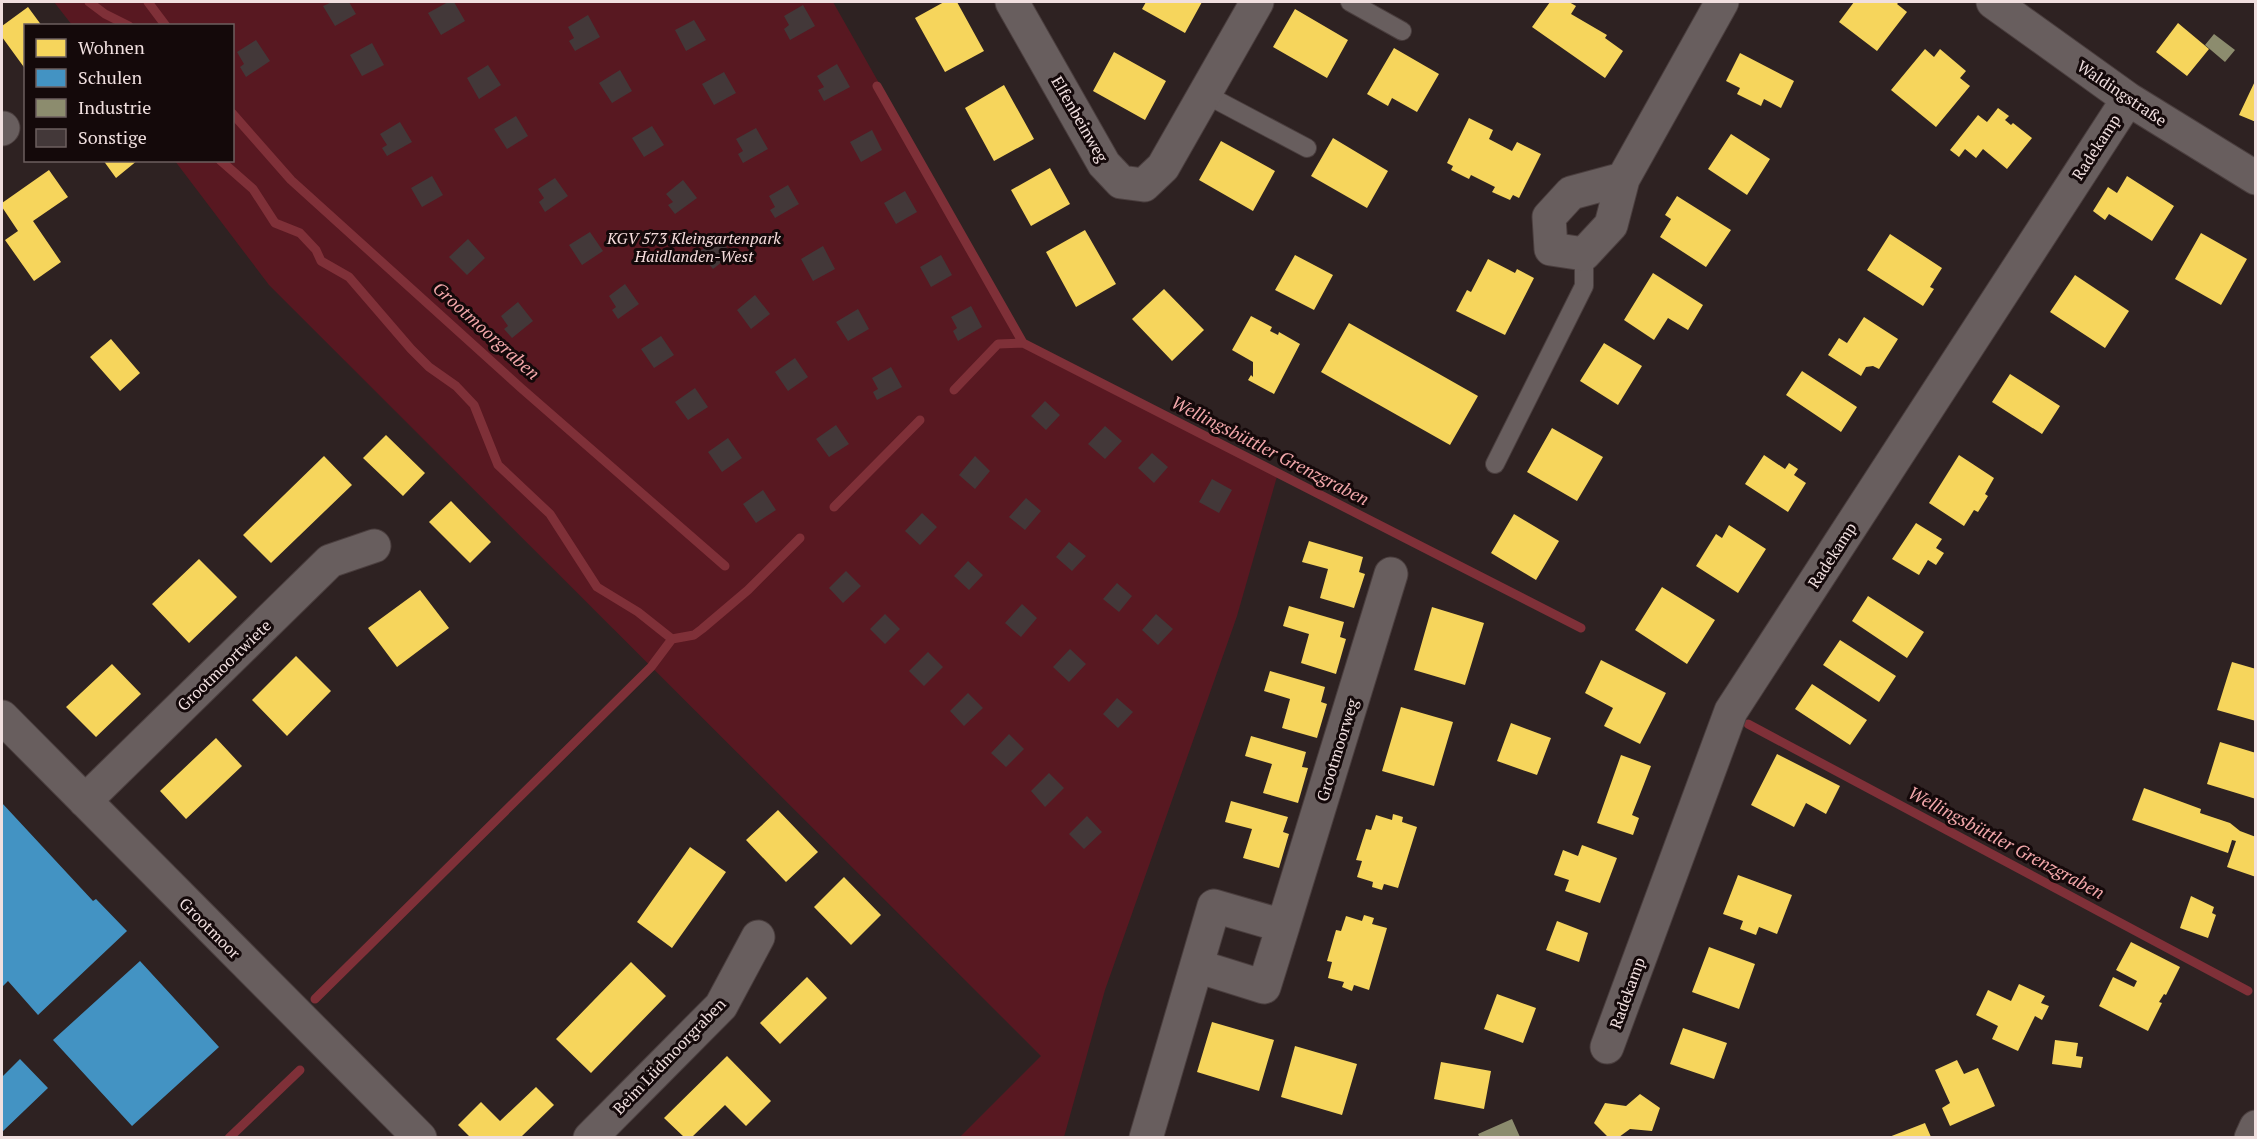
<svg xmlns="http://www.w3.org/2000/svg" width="2257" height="1139" font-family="'PT Serif',serif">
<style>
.green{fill:#581821}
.homes{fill:#f6d55c}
.schools{fill:#4393c3}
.industry{fill:#8c8c6e}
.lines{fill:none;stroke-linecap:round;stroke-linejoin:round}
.stream{stroke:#7f3038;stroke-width:9}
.building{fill:#433839}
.lane-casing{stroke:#4a3e3e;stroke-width:20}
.street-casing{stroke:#4a3e3e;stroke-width:35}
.secondary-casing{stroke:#4a3e3e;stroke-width:35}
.lane{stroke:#685e5e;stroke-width:18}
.street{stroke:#685e5e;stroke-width:33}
.secondary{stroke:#685e5e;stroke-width:33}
.labels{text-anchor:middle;stroke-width:6;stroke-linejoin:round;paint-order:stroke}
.street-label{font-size:16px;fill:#f0dfdf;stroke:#14090a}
.park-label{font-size:16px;font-style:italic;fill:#f5dbdb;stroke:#14090a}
.water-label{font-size:18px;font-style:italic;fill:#f2a7aa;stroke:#14090a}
</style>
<rect width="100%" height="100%" fill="#2e2222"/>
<path class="green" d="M54 2H833L1026 342 1278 473 1237 616 1105 990 1064 1137H960L1041 1056 269 285 175 161 232 160V26L72 25Z"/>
<path class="homes" d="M944 2H957L984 51 945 72 915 18Z
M1146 2H1202L1185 33 1142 9Z
M1550 2H1569L1576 6 1571 14 1607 35 1605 38 1623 51 1605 78 1532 27Z
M1854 2H1899L1897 4 1907 12 1877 51 1839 22Z
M28 7 42 26H26V70L2 37V26Z
M1295 9 1348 40 1327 78 1273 47Z
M2178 23 2209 49 2187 76 2156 52Z
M1394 48 1439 74 1417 112 1392 98 1388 106 1367 94Z
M1925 49 1934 57 1940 49 1966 71 1960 78 1970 86 1936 127 1891 90Z
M1114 52 1166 81 1145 120 1093 91Z
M1740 53 1794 81 1781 108 1764 99 1761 106 1737 94 1740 88 1726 81Z
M2256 79V122L2239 115Z
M1004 85 1034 139 994 161 965 108Z
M1998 108 2009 116 2005 120 2011 125 2013 123 2032 138 2007 169 1983 149 1976 158 1965 149 1959 157 1950 150 1978 115 1987 122Z
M1469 118 1493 130 1489 139 1512 151 1517 142 1541 154 1519 198 1513 195 1510 200 1492 192 1495 187 1471 175 1469 179 1451 170 1453 166 1447 163Z
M1731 134 1770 159 1747 195 1708 169Z
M1333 138 1388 171 1367 208 1311 176Z
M1221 141 1275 171 1253 211 1199 180Z
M103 160H138L116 178Z
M1050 168 1070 204 1031 226 1011 190Z
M49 170 68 197 33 221 61 262 34 281 5 240 18 231 2 207V203Z
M2127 176 2174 206 2152 241 2109 214 2105 220 2093 211 2108 187 2117 193Z
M1677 196 1731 230 1706 267 1660 237 1671 219 1665 215Z
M1085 230 1116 284 1076 307 1046 252Z
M2201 233 2247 259 2221 305 2175 279Z
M1890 234 1942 268 1930 287 1934 289 1923 306 1867 270Z
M1295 255 1333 275 1314 310 1275 290Z
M1488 259 1515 273 1517 269 1534 278 1505 335 1456 311 1467 290 1471 292Z
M1653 273 1703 305 1688 330 1668 318 1654 340 1624 320Z
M2075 275 2129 311 2105 348 2050 312Z
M1164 289 1204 330 1172 361 1132 319Z
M1251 316 1272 327 1270 331 1278 335 1279 332 1300 344 1274 394 1248 380 1251 375 1253 377V362L1232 350Z
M1864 317 1898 339 1879 369 1873 366 1866 367 1861 376 1828 355 1839 338 1847 343Z
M1349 323 1478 396 1450 445 1321 372Z
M111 339 140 373 120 391 90 357Z
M1604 343 1642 366 1618 405 1580 381Z
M1802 371 1857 407 1841 432 1786 395Z
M2010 374 2060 406 2042 434 1992 402Z
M1552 428 1603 457 1577 501 1527 472Z
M386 435 425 473 403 496 363 458Z
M1764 455 1785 469 1789 463 1798 469 1794 475 1806 483 1788 512 1745 484Z
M1959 455 1994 478 1985 494 1988 496 1978 512 1974 510 1964 526 1929 503Z
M324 456 352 485 271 563 243 535Z
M451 501 491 542 470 563 429 522Z
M1514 514 1559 541 1536 580 1491 553Z
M1916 523 1942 539 1936 548 1944 553 1936 565 1928 560 1919 575 1892 559Z
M1729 525 1766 549 1738 593 1696 566 1716 534 1722 538Z
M1309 541 1363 557 1359 572 1365 574 1354 608 1320 598 1328 569 1302 562Z
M199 559 237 597 189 643 152 604Z
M1662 587 1715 620 1687 664 1635 630Z
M420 590 449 628 397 667 368 628Z
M1868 596 1924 632 1907 658 1852 621Z
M1289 606 1344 622 1340 637 1346 639 1336 674 1301 663 1309 634 1283 626Z
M1432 607 1484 623 1465 685 1414 670Z
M1840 640 1896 676 1879 702 1823 665Z
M296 656 331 691 287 736 252 700Z
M1601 660 1666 693 1640 744 1604 726 1613 708 1585 693Z
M2232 662 2256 669V721L2217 710Z
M112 664 141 694 96 737 66 707Z
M1270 671 1325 687 1321 702 1327 704 1317 738 1282 728 1290 699 1264 691Z
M1812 684 1867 720 1850 745 1795 709Z
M1401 707 1453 722 1434 786 1382 771Z
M1511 723 1551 738 1537 775 1497 761Z
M1251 736 1306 752 1302 767 1308 768 1298 803 1263 793 1272 764 1245 756Z
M216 738 242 766 186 819 160 791Z
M2220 742 2256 753V799L2207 784Z
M1777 754 1840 786 1826 814 1806 803 1794 827 1751 805Z
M1621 755 1651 766 1632 815 1639 818 1633 835 1597 823Z
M2144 788 2201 809 2200 813 2230 823 2240 831 2256 837V877L2227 867 2236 841 2232 840 2228 853 2132 820Z
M1231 801 1288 817 1283 832 1289 834 1279 868 1243 858 1252 829 1225 822Z
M778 810 818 852 786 882 746 840Z
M1393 814 1403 817 1402 822 1417 827 1398 888 1384 884 1382 890 1372 887 1373 882 1357 877 1362 861 1356 860 1366 829 1371 830 1376 815 1392 820Z
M1582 845 1617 858 1600 903 1565 891 1569 880 1554 875 1563 850 1578 856Z
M690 847 726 872 672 948 637 922Z
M1738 875 1792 895 1777 934 1759 927 1756 935 1740 929 1743 921 1723 914Z
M844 877 881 915 851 945 814 907Z
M2191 896 2214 907 2212 913 2216 915 2208 938 2180 928Z
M1364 915 1374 918 1372 924 1387 928 1369 990 1354 985 1352 991 1342 987 1344 982 1328 978 1332 962 1327 961 1336 930 1341 931 1346 916 1362 921Z
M1557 921 1588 933 1579 962 1546 950Z
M2131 942 2180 967 2166 995 2164 994 2159 1002 2162 1003 2148 1031 2099 1006 2113 977 2134 987 2137 981 2116 970Z
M1709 947 1755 964 1739 1009 1692 992Z
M631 962 666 996 591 1073 556 1039Z
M807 977 827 998 780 1044 760 1023Z
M2019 984 2045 996 2041 1003 2049 1006 2042 1020 2035 1016 2018 1051 1992 1039 1998 1026 1976 1015 1988 990 2011 1001Z
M1497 994 1536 1008 1523 1043 1484 1029Z
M1212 1022 1274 1040 1259 1091 1197 1072Z
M1683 1028 1727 1043 1714 1079 1670 1064Z
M2055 1040 2078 1043 2076 1056 2083 1057 2081 1068 2052 1064Z
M1295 1046 1357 1064 1342 1115 1281 1097Z
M727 1056 771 1101 746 1126 725 1105 692 1137H684L664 1118Z
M1957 1060 1964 1074 1978 1068 1995 1106 1950 1126 1942 1108 1950 1103 1935 1070Z
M1441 1062 1491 1071 1484 1109 1434 1099Z
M536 1087 554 1105 521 1137H470L458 1125 481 1102 500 1121Z
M1640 1094 1660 1108 1652 1131 1630 1129 1619 1137H1608L1594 1123 1605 1103 1626 1106Z
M1925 1123 1931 1137H1889Z"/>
<path class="schools" d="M2 803 93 901 96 899 127 931 38 1015 8 981 2 987Z
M140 961 219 1047 132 1126 53 1040Z
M20 1059 48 1088 2 1132V1077Z"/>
<path class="industry" d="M2214 34 2235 50 2225 62 2205 45Z
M1512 1119 1520 1137 1480 1138 1478 1134Z"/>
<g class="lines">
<path class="stream" d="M89 2 105 14 129 26
M148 2 166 26
M877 86 1023 343
M232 113 291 180 521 388 725 566
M220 160 253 189 275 223 300 233 316 250 321 261 349 277 411 349 429 367 456 386 474 405 498 465 550 514 597 587 638 612 672 639
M954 390 998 344 1023 343 1581 628
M834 507 920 420
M1748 724 2248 991
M315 999 651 667 672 639 694 635 702 629 748 590 800 538
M229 1138 300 1070"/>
</g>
<path class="building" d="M332 2H349L356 14 335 26 323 6Z
M448 2H454L465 21 441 35 428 13Z
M803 5 815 26 790 40 784 29 789 25 784 16Z
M588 15 600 37 575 51 569 41 574 38 568 27Z
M694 20 706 40 686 51 675 30Z
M256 40 270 61 246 77 240 67 244 64 237 52Z
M372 43 384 65 362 76 350 55Z
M837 64 850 87 824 101 818 90 824 87 817 76Z
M488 65 501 85 479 99 467 78Z
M620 70 632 91 612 103 599 83Z
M724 72 736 93 714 105 702 84Z
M516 116 528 136 507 149 494 129Z
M400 122 412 142 387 156 382 148 387 145 380 134Z
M652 126 664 145 644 157 632 138Z
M756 128 768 149 743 163 738 154 743 151 736 139Z
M872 130 882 150 861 162 850 142Z
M432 176 443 195 422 207 411 188Z
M555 178 568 196 545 212 539 202 544 198 538 189Z
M683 180 697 198 675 214 668 205 673 202 666 194Z
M788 185 799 204 775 218 770 210 775 207 769 196Z
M905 191 917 212 896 224 884 203Z
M590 232 603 251 582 265 569 245Z
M719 237 732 254 713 269 699 252Z
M468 239 485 258 467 275 449 257Z
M823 246 835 269 813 281 801 259Z
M941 255 952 275 931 287 920 267Z
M625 284 639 304 618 319 612 310 616 307 609 296Z
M755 295 770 314 751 329 737 310Z
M518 302 533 321 512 338 504 329 508 326 501 316Z
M971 306 982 327 958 341 953 331 957 328 951 317Z
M858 309 869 329 848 341 836 322Z
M661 336 674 355 654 368 641 349Z
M795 358 808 377 788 391 775 372Z
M891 367 902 387 877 400 873 392 878 389 872 378Z
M695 388 708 407 688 420 675 402Z
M1045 401 1060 415 1046 430 1031 416Z
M836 425 849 444 829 457 816 439Z
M1105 426 1122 441 1105 459 1088 444Z
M728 438 742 458 722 472 708 452Z
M1152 453 1168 467 1154 483 1138 468Z
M975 456 990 471 975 489 959 475Z
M1212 479 1232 490 1219 513 1199 502Z
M763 490 776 510 756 523 743 504Z
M1026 498 1041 511 1025 530 1009 517Z
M922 513 937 527 920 545 905 531Z
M1069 542 1086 556 1072 571 1056 557Z
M968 561 983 575 969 590 954 576Z
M846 571 861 586 843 603 829 588Z
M1117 583 1132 596 1119 612 1103 599Z
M1022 604 1037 618 1021 637 1005 623Z
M885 614 900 629 885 644 870 629Z
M1156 614 1173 629 1158 645 1142 630Z
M1070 649 1086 664 1069 682 1053 667Z
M928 652 943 667 924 686 909 671Z
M968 693 983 708 964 726 950 711Z
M1117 698 1133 712 1118 728 1103 714Z
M1009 734 1024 749 1006 767 991 753Z
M1049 773 1064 788 1045 807 1031 791Z
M1087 816 1102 832 1084 849 1069 834Z"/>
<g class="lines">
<defs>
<path id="lane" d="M1350 2 1402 31
M1205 94 1307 148
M1495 464 1584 286V254"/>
<path id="street" d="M1012 2 1104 164 1121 182 1144 185 1163 167 1257 2
M1993 2 2128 99 2256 178
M2 129 3 128
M1623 179 1571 193 1549 217 1551 249 1584 254 1611 225 1623 179 1722 2
M2 717 420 1138
M85 801 330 561 374 546
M1283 926 1391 574
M1607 1047 1731 711 2128 99
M590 1138 721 1006 758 937
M1146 1138 1214 906 1283 926 1264 987 1197 966"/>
<path id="secondary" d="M2251 1138 2256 1127"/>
</defs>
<use href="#lane" class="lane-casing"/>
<use href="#street" class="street-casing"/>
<use href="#secondary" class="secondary-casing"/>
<use href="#lane" class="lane"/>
<use href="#street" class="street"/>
<use href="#secondary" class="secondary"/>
</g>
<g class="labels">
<g class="street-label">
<text transform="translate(2122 93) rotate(34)" y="6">Waldingstraße</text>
<text transform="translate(1080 119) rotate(60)" y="6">Elfenbeinweg</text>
<text transform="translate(2096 147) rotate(-57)" y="6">Radekamp</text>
<text transform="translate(1832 555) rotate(-57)" y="6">Radekamp</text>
<text transform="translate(224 665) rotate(-44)" y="6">Grootmoortwiete</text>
<text transform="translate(1337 750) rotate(-73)" y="6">Grootmoorweg</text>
<text transform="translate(210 928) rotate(45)" y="6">Grootmoor</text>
<text transform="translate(1627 993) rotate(-70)" y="6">Radekamp</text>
<text transform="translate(669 1056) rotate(-46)" y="6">Beim Lüdmoorgraben</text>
</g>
<g class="park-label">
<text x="694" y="244">KGV 573 Kleingartenpark<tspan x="694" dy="18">Haidlanden-West</tspan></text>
</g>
<g class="water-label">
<text transform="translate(486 331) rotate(42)" y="6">Grootmoorgraben</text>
<text transform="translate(1270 451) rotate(27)" y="6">Wellingsbüttler Grenzgraben</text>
<text transform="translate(2006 843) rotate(28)" y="6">Wellingsbüttler Grenzgraben</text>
</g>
</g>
<rect width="2257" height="1139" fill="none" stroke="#f0dfdf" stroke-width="6"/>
<rect x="24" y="24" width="210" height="138" fill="#14090a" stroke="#6c5f5f" stroke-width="1.5"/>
<rect x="36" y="39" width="30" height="18" fill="#f6d55c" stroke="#6c5f5f" stroke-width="1.5"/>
<text x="78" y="54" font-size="18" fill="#f0dfdf">Wohnen</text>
<rect x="36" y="69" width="30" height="18" fill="#4393c3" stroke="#6c5f5f" stroke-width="1.5"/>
<text x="78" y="84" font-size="18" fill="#f0dfdf">Schulen</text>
<rect x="36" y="99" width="30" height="18" fill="#8c8c6e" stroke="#6c5f5f" stroke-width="1.5"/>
<text x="78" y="114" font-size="18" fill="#f0dfdf">Industrie</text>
<rect x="36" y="129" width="30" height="18" fill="#433839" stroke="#6c5f5f" stroke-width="1.5"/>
<text x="78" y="144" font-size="18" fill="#f0dfdf">Sonstige</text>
</svg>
